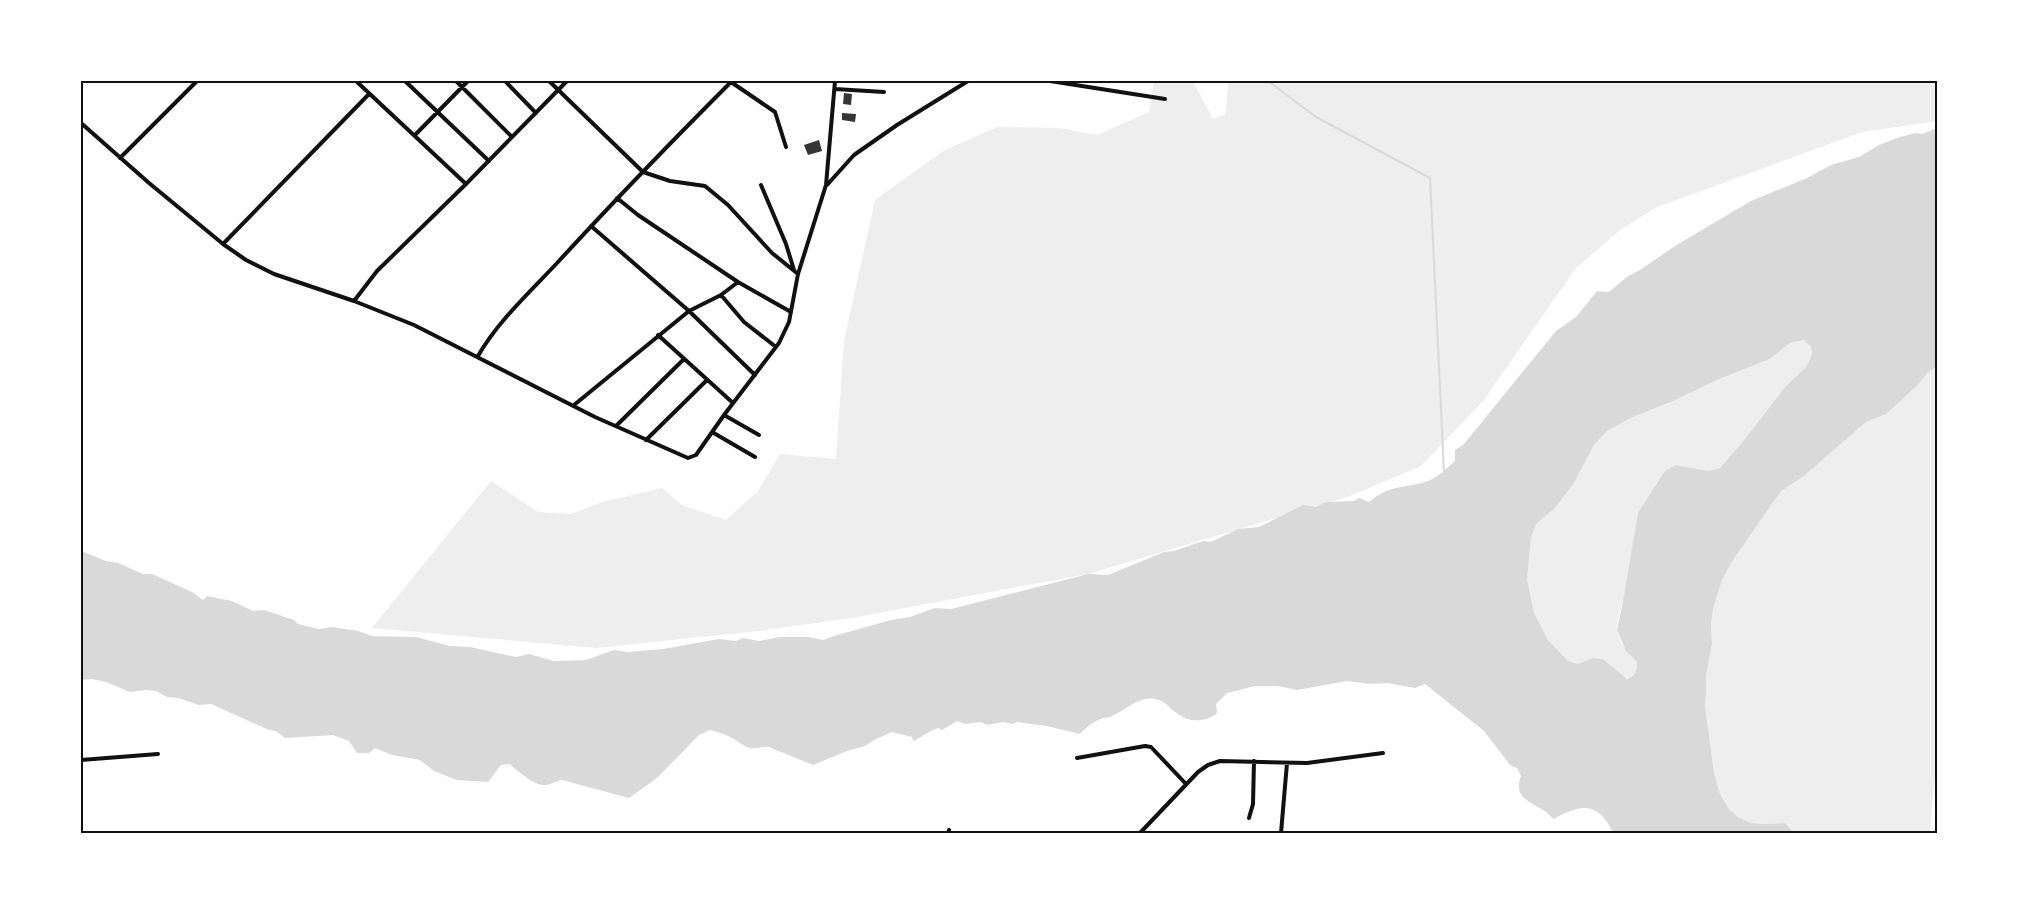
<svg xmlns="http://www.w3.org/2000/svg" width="2018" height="914" font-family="Karla,sans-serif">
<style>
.green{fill:#eee}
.water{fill:#d9d9d9;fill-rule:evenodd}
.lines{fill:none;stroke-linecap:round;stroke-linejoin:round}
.stream{stroke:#d9d9d9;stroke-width:2}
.building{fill:#353535}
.minor{stroke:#111;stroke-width:4}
.neatline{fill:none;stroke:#111;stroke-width:2}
</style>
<rect width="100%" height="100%" fill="#fff"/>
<path class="green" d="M1154 81H1193L1213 119 1226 114 1228 81H1937V121L1862 132 1655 208 1619 231 1576 268 1483 401 1421 466 1350 496 1088 574 851 618 758 631 596 648 372 628 491 481 538 512 571 514 602 502 662 488 682 505 726 520 758 491 780 454 836 459 844 341 875 200 943 151 997 127 1060 128 1097 135 1149 112Z
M1804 340 1811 347 1812 354 1806 367 1785 387 1745 439 1720 468 1709 471 1676 465C1665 491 1613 612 1617 631 1620 644 1628 653 1637 662 1637 671 1636 676 1627 679L1603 659 1593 658 1578 664 1568 661 1548 640 1534 613 1527 579 1531 538 1536 524 1555 508 1574 483 1594 445 1607 431 1633 417 1673 401 1719 379 1770 359 1790 343Z
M1937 367V750L1930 833H1794L1784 823 1763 824 1751 823 1738 817 1729 809 1720 794 1714 773 1705 706 1706 676 1712 644 1711 624 1713 609 1722 580 1733 560 1781 491 1804 476 1866 422 1886 414 1918 385 1928 372Z"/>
<path class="water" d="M1937 128V367L1928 372 1918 385 1886 414 1866 422 1804 476 1781 491 1733 560 1722 580 1713 609 1711 624 1712 644 1706 676V693L1705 706 1714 773 1720 794 1729 809 1738 817 1751 823 1763 824 1785 823 1794 833H1613C1599 802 1581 803 1554 819 1549 816 1548 812 1543 810 1528 801 1513 796 1521 776L1517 768 1510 765 1484 731 1425 684 1415 688 1388 683 1369 684 1347 681 1297 690 1278 686H1255L1227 693 1216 704 1217 713C1206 722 1190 723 1178 714 1169 708 1166 701 1155 699 1139 696 1126 710 1112 716 1111 717 1105 718 1103 718 1095 721 1086 727 1080 734L1047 726 1017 722 1012 724 1003 722 987 725 981 722 965 724 957 721 942 730 938 728C929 731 922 737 913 741L912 737 892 732 876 739 865 746 847 751 813 765 769 747C762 746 757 749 750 748 742 746 736 739 728 736 722 733 716 732 710 730L699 735 657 778 629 798 562 780C555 781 549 786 543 785 534 785 516 770 510 764L501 765 488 782 457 780 434 771 420 760 392 755 375 748 369 753H357L349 741 333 735 285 738 276 731 269 730 211 704 199 705 178 698 167 697 156 691 146 690 130 692 106 682 92 679 81 680V551L106 561 118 563 143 574H152L192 592 203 600 207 596 232 601 253 611 264 610 294 620 298 624 319 629 332 627 358 631 372 636 416 637 450 646 470 647 516 657 529 654 554 661 586 660 614 650 628 652 663 649 719 639 736 641 743 638 759 641 780 637H809L823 640 834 636 891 620 910 617 935 608 951 609 1088 574 1108 575 1164 552 1174 551 1203 541 1211 542 1238 529 1259 527 1303 505 1315 507 1326 502 1354 501 1359 498 1369 502C1390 484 1405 489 1428 481 1439 477 1446 469 1455 461V450L1464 444 1556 331 1576 317 1597 291 1609 292 1628 276 1640 270 1675 246 1751 201 1807 178 1831 165 1859 157 1879 145 1900 137 1916 133 1922 134ZM1804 340 1811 347 1812 354 1806 367 1785 387 1745 439 1720 468 1709 471 1676 465 1665 471 1638 513 1624 596 1617 630 1626 651 1637 662C1637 671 1636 676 1627 679L1603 659 1593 658 1578 664 1568 661 1548 640 1534 613 1527 579 1531 538 1536 524 1555 508 1574 483 1594 445 1607 431 1633 417 1673 401 1719 379 1770 359 1790 343Z"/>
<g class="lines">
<path class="stream" d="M1268 81 1316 117 1430 178 1444 472"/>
</g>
<path class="building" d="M844 93 852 94 851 105 843 104Z
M842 113 856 114 855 122 842 120Z
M819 140 822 151 808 155 804 145Z"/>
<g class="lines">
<path class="minor" d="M356 81 466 184
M405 81 489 161
M456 81 512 137
M505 81 536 113
M549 81 643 172 670 181 705 186 728 205 772 253 798 274
M1050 81 1165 99
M731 82 775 112 786 147
M835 89 884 92
M81 123 149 183 223 244 246 260 274 274 354 301 414 325 595 417 688 458 696 455 724 415 779 343 789 322 798 274 826 185 835 81
M415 135 468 81
M120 158 197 81
M761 185 786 244 794 270
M827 185 854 155 897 125 968 81
M617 198 638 215 738 282 791 312
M591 226 689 311 755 375
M223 244 369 94
M721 295 744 322 776 347
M354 301 377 271 466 184 567 81
M658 335 733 403
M478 356C498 321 530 292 558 262 614 201 673 140 732 81
M574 405 689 311 721 295 738 282
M724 415 759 435
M616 426 684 359
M712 432 755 457
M646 440 707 380
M1077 758 1145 746 1151 747 1186 784
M81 760 158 754
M1249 818 1253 804 1254 761
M948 833 949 830
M1140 833 1198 772 1208 765 1220 761 1307 763 1383 753
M1281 833 1287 763"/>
</g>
<rect width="2018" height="914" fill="none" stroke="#ffffff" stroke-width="165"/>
<rect x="82" y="82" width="1854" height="750" class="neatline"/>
</svg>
